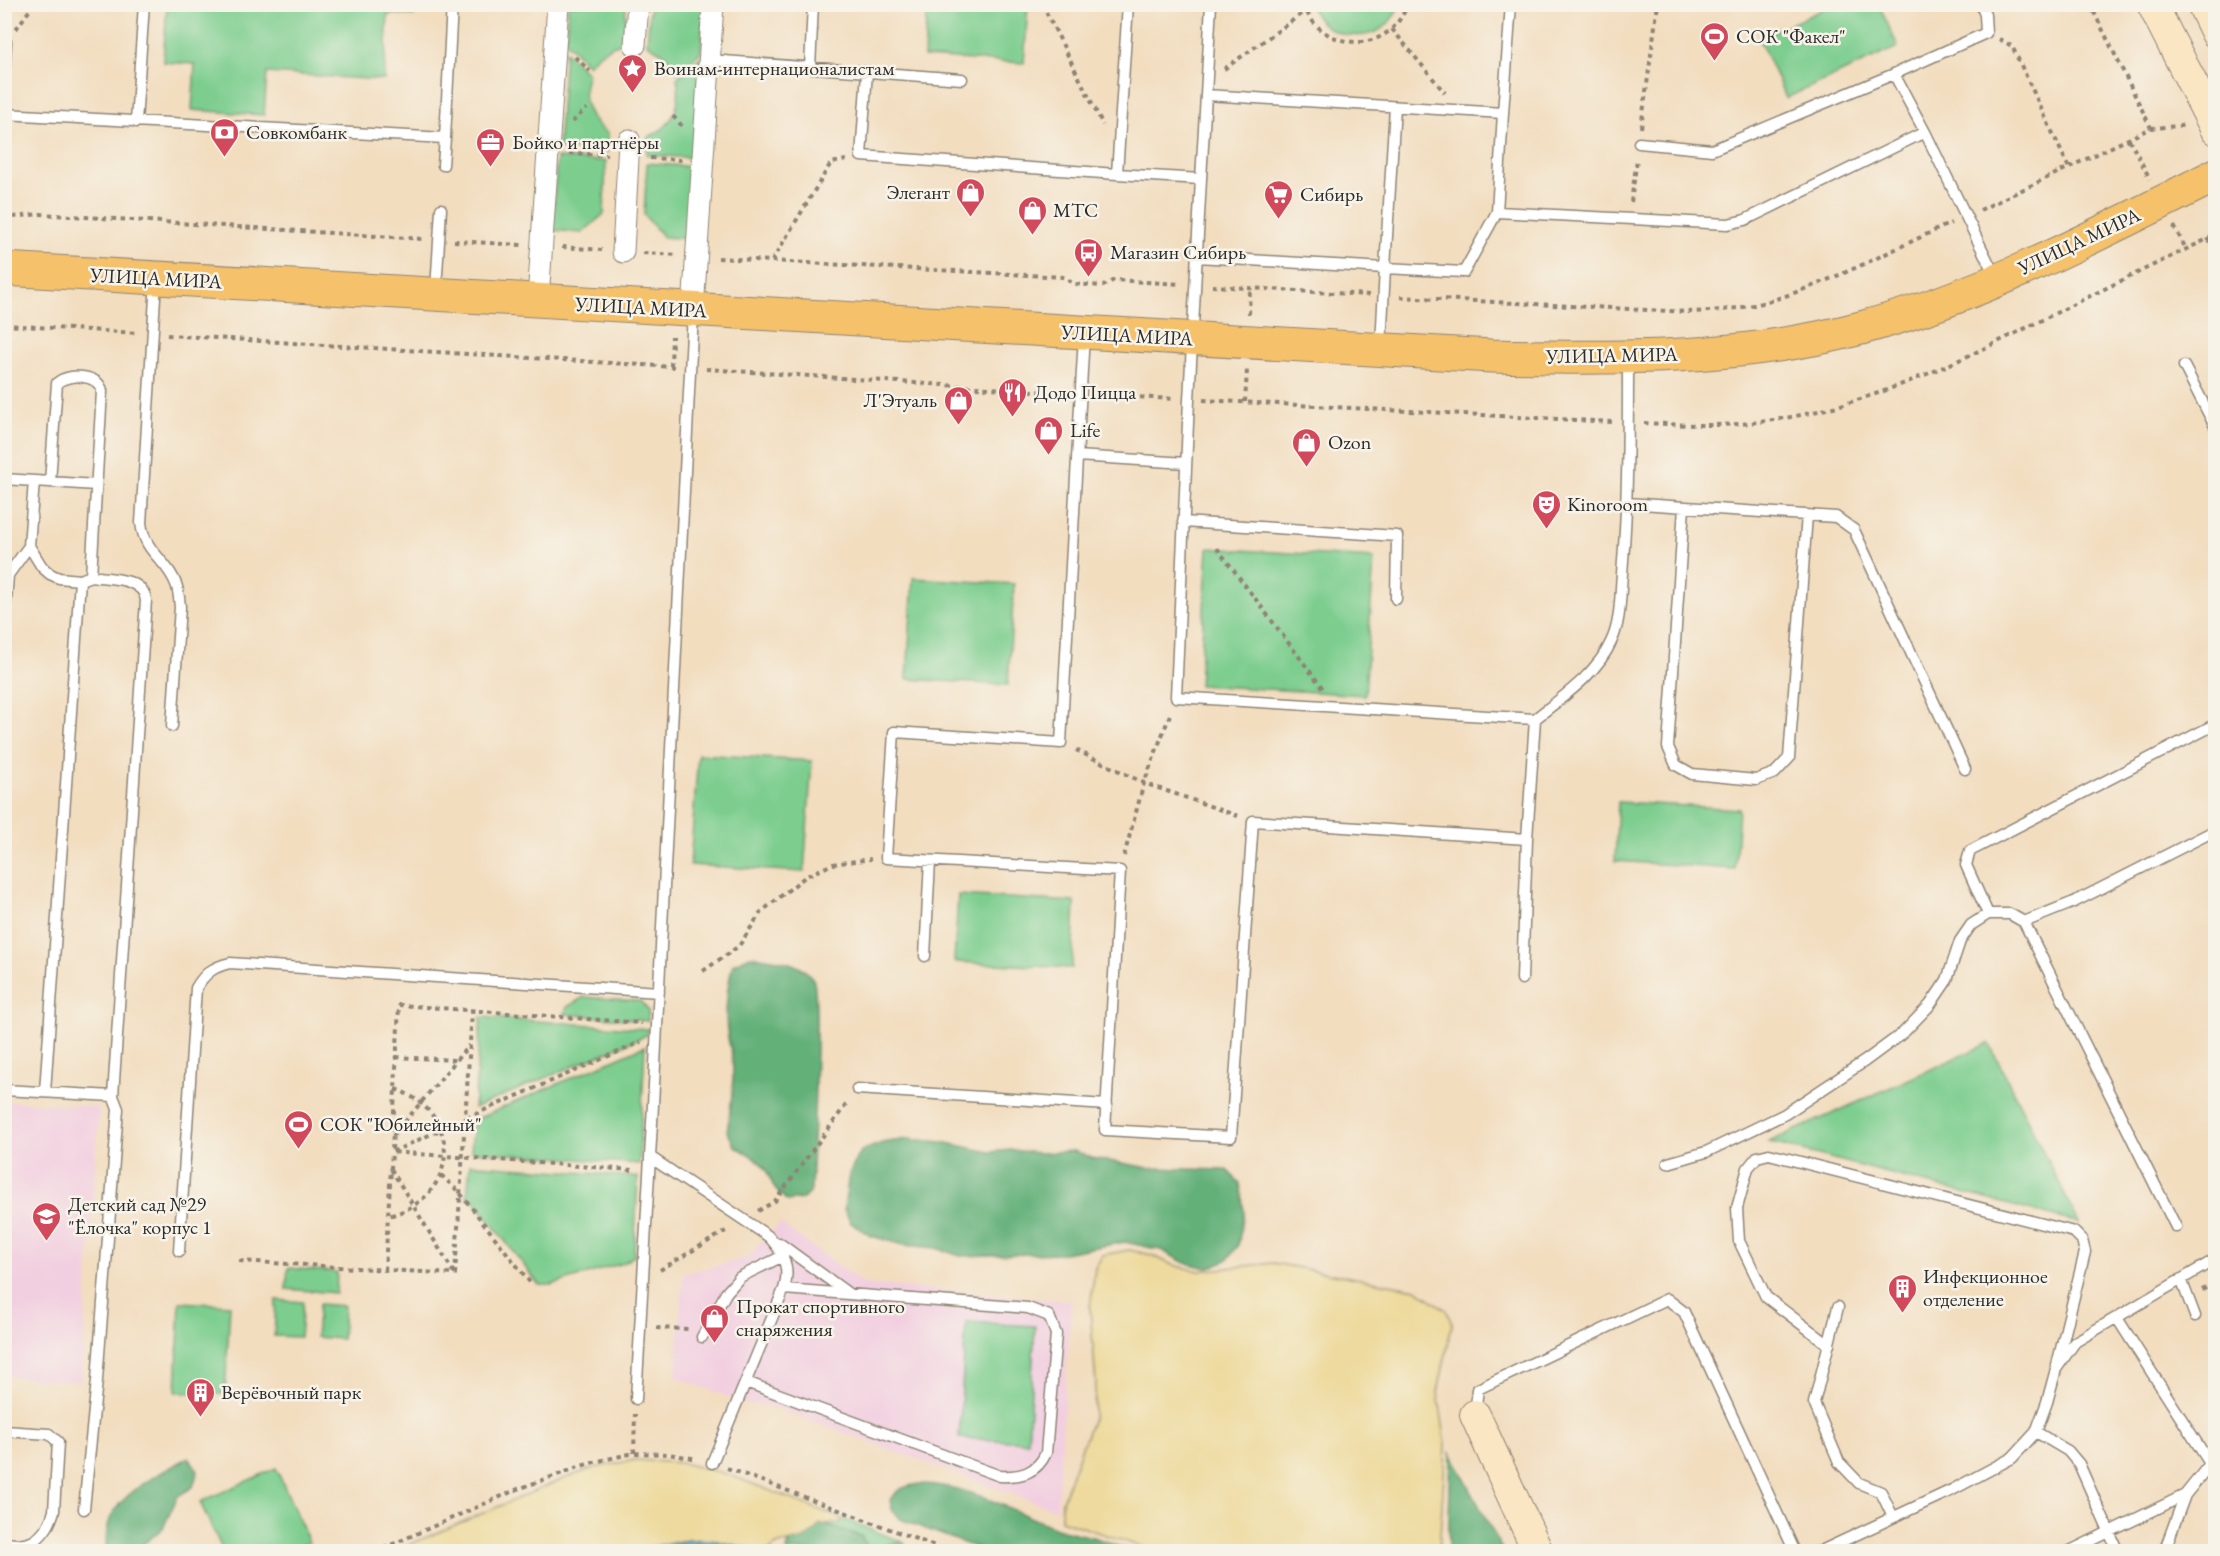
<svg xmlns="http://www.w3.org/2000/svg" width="2220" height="1556" font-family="'EB Garamond',serif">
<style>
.built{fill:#f2cfe0}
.green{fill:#7bcd8e;stroke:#537c5c;stroke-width:1.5}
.forest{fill:#64b079;stroke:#486e52;stroke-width:1.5}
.sand{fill:#eeda9e;stroke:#8c8264;stroke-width:1.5}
.water{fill:#57add3;stroke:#416c7f;stroke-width:1.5}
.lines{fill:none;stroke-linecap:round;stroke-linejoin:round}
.lane-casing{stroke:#8e8475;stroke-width:13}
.street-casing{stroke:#8e8475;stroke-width:23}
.secondary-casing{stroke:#8e8475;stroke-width:32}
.primary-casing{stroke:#8e8475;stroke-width:35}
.path{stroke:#8e8475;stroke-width:4;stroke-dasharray:4.5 4.5;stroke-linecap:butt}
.lane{stroke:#fff;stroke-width:10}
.street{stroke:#fff;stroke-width:21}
.secondary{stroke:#fbe6c4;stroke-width:30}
.primary{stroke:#f5c16b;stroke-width:33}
.labels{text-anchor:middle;stroke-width:5;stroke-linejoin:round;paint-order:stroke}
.poi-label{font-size:20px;fill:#2b2b2b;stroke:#f7f3e8;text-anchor:start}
.street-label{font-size:20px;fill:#2b2b2b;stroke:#f7f3e8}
</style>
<rect width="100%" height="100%" fill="#f7f3e8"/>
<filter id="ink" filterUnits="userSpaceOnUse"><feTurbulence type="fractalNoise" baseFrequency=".0167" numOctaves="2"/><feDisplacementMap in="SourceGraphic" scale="12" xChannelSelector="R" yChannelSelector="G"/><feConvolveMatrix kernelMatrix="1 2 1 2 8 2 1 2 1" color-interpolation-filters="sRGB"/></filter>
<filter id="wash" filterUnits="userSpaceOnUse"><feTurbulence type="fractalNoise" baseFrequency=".008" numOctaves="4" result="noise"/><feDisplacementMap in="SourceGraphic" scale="24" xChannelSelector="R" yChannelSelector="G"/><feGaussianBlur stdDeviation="1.35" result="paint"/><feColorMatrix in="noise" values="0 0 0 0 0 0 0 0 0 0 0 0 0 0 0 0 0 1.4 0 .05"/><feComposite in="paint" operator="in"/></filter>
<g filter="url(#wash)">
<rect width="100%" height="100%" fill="#f2ddbf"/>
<path class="built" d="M5 1101 99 1107 81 1382 5 1376Z
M780 1223 863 1284 1071 1301 1057 1510 767 1405 747 1404 676 1377 683 1274 747 1258Z"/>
<path class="green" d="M1834 4 1879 5 1898 47 1786 98 1759 39Z
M167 5V4L414 5V15L388 14 384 80 267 73 264 115 192 110 195 64 163 62Z
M568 5H626L624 43C608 45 599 54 588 65L566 42Z
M650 5H704L701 52 678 72 663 53 647 44Z
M927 5H1028L1024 63 924 57Z
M1311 5V4L1400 5C1396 13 1391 22 1383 28 1359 44 1319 34 1311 5Z
M565 51 588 74C578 99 589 119 608 134L607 152 558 148Z
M701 57 695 158 647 155 648 137C674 127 682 104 677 78Z
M557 158 606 161 604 214 582 233 552 230Z
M647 163 695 167 690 239 663 237 644 215Z
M1208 548 1374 558 1365 695 1199 685Z
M913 578 1014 584 1008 685 907 679Z
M698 754 812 761 804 872 690 865Z
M1618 802 1739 809 1735 869 1615 861Z
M958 895 1075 902 1072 968 954 962Z
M584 997 640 1001 648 1010V1021L564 1014 567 1007Z
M481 1017 648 1029 647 1035 474 1108Z
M1989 1043 2079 1223 1769 1142Z
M645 1046 639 1164 471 1151 474 1120Z
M470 1164 638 1177 634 1256 623 1263 551 1285H539L472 1198H467Z
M288 1268 337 1272 336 1293 286 1289Z
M276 1300 303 1302 300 1337 274 1336Z
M180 1302 230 1305 225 1394 176 1392Z
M319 1304 344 1306 342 1339 316 1337Z
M966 1322 1035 1326 1028 1442 959 1438Z
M276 1468 309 1542 288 1551H223L200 1502Z
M843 1519 903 1542C888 1542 882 1549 869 1550L861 1536 827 1525 834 1522 839 1523Z"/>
<path class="forest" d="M750 956C771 959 800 960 813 979 821 993 812 1162 811 1191L803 1199 787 1201 775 1189 765 1168 755 1158 735 1146 727 1131C731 1106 735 1082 732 1057 732 1050 729 1045 728 1038 724 1015 727 986 733 964Z
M908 1139 942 1142 990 1152 1011 1150 1039 1153 1074 1151 1092 1158 1150 1168 1227 1170 1240 1183 1244 1212 1238 1246 1227 1260 1208 1268 1185 1263 1161 1250 1125 1242 1064 1253 960 1256 936 1248 904 1245 871 1236 851 1223 844 1209 849 1174 861 1151 882 1143Z
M1451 1453 1503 1551H1448Z
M188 1458 198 1470 193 1487 178 1496 163 1528 135 1551H106C106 1537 106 1523 115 1510 129 1489 165 1470 188 1458Z
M919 1484C971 1484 1013 1513 1060 1529 1071 1533 1082 1534 1092 1537 1106 1541 1119 1547 1132 1551H985L899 1519 892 1509 890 1500C898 1488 906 1486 919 1484Z
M820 1524 861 1536 869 1550C882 1549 888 1542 903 1542L912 1551H786L789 1542C804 1540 810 1535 820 1524Z"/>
<path class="sand" d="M1129 1250 1152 1255 1172 1265 1199 1271 1273 1263 1416 1289 1446 1310 1452 1324 1438 1392 1446 1445 1439 1551H1154L1061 1520 1062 1501 1093 1418 1096 1383 1090 1308 1095 1268 1103 1255Z
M635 1460 682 1463 727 1474 843 1519 839 1523 820 1524C814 1531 809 1538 800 1540 789 1543 779 1541 771 1549L772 1551C750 1551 731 1542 710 1540 687 1538 662 1544 640 1552H392L563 1479 594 1468Z"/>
<path class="water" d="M689 1540H712L756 1551H640L656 1546Z"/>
</g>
<g filter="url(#ink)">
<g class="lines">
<defs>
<path id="lane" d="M1128 4 1117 174 1201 179 1189 400 1176 697 1535 719C1562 697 1596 675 1611 642 1621 622 1620 596 1622 574 1628 503 1628 431 1628 360
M4 42H6L4 81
M710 60 962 79
M810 68 813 4
M867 72 861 156 1117 174
M1206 95 1211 4
M1503 113 1511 4
M4 114 445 138 452 4
M136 122 144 4
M1925 132 1894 74 1986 33 1985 15 1981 4
M1639 143 1712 150 1894 74
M443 165 445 138
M1201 179 1206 95 1503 113 1497 212 1728 224 1745 220 1925 132 1995 276
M1197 257 1385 268 1395 107
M156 281 141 523C145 554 166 558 176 584 179 591 179 599 180 607L172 726
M436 290 441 209
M1084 335 1061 743 894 732 886 858 1120 871 1105 1130 1231 1137 1253 821 1527 839
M1381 345 1385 268 1464 272 1497 212
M2184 366 2216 428
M1077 456 1186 463
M4 479 96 485
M34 481 29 546 42 567 50 574 59 578 80 580
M1626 503 1836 517 1854 530 1965 769
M1684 507 1668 747 1676 765 1692 774 1756 780 1775 773 1789 758 1807 515
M1183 522 1397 536 1396 599
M91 576C109 579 143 577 146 600L113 1096
M4 627 8 575 29 546
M1988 914 1966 865 1970 851 2216 724
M2024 922 2176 1227
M925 956 930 861
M1522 979 1527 839 1535 719
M857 1089 1107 1105
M4 1090 113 1096 118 1109 97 1380 84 1509
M45 1092 80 580 91 576 102 391C99 374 68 373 57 383L50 482
M650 1157 768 1236C783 1251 791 1268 784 1289L712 1463
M1668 1163 1706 1152 1785 1114 1865 1061 1903 1033 1930 1005 1947 980 1960 941 1971 925 1988 914H2010L2024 922 2074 902 2216 830
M779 1243 849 1294
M179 1251 196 988C205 973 213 967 230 963L659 992
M2181 1279 2195 1316
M1838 1307 1814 1403 1839 1462 1859 1483 1881 1492 1893 1517
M2117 1318 2216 1473
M702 1337 726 1293 740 1277 783 1256
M1829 1345 1766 1297 1739 1241 1737 1208 1748 1168 1757 1157 1769 1154 2074 1232 2082 1240 2085 1252 2056 1369
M746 1382 1000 1476C1021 1477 1037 1473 1046 1453L1056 1334 1049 1316 1028 1308 784 1289
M636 1399 653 1105 693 313
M1475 1413 1478 1389 1667 1299 1684 1312 1795 1552
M4 1431 49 1434 58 1442 54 1511C50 1525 41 1541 25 1544 19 1545 11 1543 4 1543
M2036 1432 2068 1451 2079 1464 2118 1552
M1819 1552 1952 1490 2012 1458 2036 1432 2047 1402 2056 1369 2075 1342 2216 1259
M2068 1552 2185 1495
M2164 1552 2185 1495 2210 1464"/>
<path id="street" d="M635 45 638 4
M623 252 629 140
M538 300 558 4
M693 310 713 4"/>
<path id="secondary" d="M2152 4 2216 130
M2202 4 2216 33
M1475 1415 1538 1552"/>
<path id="primary" d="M4 269 1491 356C1614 359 1741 360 1861 328 1985 295 2102 232 2216 175"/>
</defs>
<use href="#lane" class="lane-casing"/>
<use href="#street" class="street-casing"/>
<use href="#secondary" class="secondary-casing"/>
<use href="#primary" class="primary-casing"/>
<path class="path" d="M1042 4 1103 125
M1304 4C1313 39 1361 54 1389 31 1398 24 1403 15 1408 4
M16 29 34 4
M1392 29 1445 93
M1999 39 2012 46 2069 168
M575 57 590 71
M1224 69 1306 11
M677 76 687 67
M673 116 682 126
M572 122 587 108
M1641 128 1658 4
M2151 128 2180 126 2186 124
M2129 139 2150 179
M569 153 607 155
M650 158 682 160
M1631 202 1637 159
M1980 210 2151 128 2090 4
M4 218 40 214 423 239
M2174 226 2186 249
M2208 238 2216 253
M454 241 522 245
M562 247 602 250
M643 253 677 255
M718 258 1063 277 1074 284 1103 286 1114 280 1180 284
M772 261 831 163 846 160
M1212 286 1369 295
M1400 297 1687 312C1720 311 1751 308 1782 297 1840 278 1896 248 1951 223
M1249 314 1250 288
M4 325 138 333
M167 335 674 367
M671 366 672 336
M706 369 1064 393
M1095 395 1175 399
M1203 400 1612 422
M1245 402 1247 370
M1644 423C1685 425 1726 427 1767 421 1864 407 1952 365 2040 321 2098 292 2157 263 2216 235
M1217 548 1324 690
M1076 750 1144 783 1238 816
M1124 856 1144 783 1171 712
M703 971 739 946 761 912 806 876 833 864 871 859
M396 1057 456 1060
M395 1089C464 1113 461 1198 388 1216L392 1152 464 1119 641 1042
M393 1136 469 1045
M391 1169 454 1273
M632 1170 392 1152 399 1005 642 1023
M441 1175 460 1193 532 1285
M758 1211 775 1201 848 1102
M239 1261 455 1274 472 1011
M385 1270 388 1216
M660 1270 729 1229
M2202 1290 2216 1283
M656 1328 688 1329
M634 1453 635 1414
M727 1468 951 1552
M375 1552 518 1489 590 1463 634 1453 668 1454 697 1459"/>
<use href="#lane" class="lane"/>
<use href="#street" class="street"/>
<use href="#secondary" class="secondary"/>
<use href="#primary" class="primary"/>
</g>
</g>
<defs>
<symbol id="stadium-pin" viewBox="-11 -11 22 30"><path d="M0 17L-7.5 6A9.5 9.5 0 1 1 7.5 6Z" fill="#d1495b" stroke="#f7f3e8"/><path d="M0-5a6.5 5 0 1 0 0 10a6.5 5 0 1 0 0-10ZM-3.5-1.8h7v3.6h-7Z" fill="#fff"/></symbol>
<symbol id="sight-pin" viewBox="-11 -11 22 30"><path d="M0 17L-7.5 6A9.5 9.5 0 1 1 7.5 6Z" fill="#d1495b" stroke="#f7f3e8"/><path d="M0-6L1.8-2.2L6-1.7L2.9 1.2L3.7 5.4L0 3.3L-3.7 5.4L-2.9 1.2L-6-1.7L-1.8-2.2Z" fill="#fff"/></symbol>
<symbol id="bank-pin" viewBox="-11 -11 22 30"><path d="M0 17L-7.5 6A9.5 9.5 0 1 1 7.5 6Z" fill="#d1495b" stroke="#f7f3e8"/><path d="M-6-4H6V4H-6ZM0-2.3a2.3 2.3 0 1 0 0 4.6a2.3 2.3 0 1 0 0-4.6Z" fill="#fff"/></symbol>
<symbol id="office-pin" viewBox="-11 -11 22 30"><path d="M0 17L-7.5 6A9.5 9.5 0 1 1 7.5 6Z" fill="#d1495b" stroke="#f7f3e8"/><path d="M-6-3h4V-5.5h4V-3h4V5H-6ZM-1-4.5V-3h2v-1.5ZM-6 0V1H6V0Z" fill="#fff"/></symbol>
<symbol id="shop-pin" viewBox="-11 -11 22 30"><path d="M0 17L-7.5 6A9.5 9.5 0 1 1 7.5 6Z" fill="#d1495b" stroke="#f7f3e8"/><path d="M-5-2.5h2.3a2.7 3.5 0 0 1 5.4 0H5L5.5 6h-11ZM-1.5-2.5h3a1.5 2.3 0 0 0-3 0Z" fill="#fff"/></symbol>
<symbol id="supermarket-pin" viewBox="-11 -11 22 30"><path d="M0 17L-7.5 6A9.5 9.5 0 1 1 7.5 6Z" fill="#d1495b" stroke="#f7f3e8"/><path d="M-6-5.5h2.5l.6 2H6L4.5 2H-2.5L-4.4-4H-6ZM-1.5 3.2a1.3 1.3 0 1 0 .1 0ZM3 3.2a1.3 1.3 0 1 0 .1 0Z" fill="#fff"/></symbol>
<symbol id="bus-pin" viewBox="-11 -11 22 30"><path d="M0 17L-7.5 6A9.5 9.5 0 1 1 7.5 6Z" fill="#d1495b" stroke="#f7f3e8"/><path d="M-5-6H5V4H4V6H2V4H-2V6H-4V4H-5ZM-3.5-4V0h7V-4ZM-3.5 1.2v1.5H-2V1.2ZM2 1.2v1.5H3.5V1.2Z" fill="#fff"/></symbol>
<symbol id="restaurant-pin" viewBox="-11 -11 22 30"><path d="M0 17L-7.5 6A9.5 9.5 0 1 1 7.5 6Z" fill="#d1495b" stroke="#f7f3e8"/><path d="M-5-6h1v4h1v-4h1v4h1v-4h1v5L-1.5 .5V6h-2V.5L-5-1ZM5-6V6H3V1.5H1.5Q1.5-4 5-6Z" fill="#fff"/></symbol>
<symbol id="theatre-pin" viewBox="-11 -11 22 30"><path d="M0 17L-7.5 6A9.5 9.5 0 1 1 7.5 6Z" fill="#d1495b" stroke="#f7f3e8"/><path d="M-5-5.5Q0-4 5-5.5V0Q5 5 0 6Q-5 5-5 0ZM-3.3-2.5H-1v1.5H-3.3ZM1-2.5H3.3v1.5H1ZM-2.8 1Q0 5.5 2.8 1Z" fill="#fff"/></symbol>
<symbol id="school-pin" viewBox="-11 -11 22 30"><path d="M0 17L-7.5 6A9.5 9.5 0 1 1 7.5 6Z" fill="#d1495b" stroke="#f7f3e8"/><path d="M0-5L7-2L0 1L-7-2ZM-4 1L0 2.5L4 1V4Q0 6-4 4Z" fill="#fff"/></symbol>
<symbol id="building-pin" viewBox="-11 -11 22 30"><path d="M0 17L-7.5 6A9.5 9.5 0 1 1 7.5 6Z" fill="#d1495b" stroke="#f7f3e8"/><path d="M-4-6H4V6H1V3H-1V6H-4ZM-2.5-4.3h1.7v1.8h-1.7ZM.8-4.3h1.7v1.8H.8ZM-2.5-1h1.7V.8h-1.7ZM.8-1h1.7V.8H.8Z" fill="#fff"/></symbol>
</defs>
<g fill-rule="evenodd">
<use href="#stadium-pin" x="1698" y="20" width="33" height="45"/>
<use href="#sight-pin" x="616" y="52" width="33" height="45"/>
<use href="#bank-pin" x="208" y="116" width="33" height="45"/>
<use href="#office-pin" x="474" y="126" width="33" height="45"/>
<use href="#shop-pin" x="954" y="176" width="33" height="45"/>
<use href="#supermarket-pin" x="1262" y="178" width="33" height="45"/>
<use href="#shop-pin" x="1016" y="194" width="33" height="45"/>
<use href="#bus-pin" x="1072" y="236" width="33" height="45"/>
<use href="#restaurant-pin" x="996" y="376" width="33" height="45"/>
<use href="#shop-pin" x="942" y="384" width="33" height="45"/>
<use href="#shop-pin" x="1032" y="414" width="33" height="45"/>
<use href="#shop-pin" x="1290" y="426" width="33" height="45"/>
<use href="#theatre-pin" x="1530" y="488" width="33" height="45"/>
<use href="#stadium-pin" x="282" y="1108" width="33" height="45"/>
<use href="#school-pin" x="30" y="1200" width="33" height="45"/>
<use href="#building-pin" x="1886" y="1272" width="33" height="45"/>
<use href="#shop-pin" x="698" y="1302" width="33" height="45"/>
<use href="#building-pin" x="184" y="1376" width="33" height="45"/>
</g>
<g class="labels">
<g class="poi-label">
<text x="1736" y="43">СОК "Факел"</text>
<text x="654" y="75">Воинам-интернационалистам</text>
<text x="246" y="139">Совкомбанк</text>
<text x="512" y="149">Бойко и партнёры</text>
<text x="950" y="199" text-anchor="end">Элегант</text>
<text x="1300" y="201">Сибирь</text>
<text x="1053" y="217">МТС</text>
<text x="1110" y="259">Магазин Сибирь</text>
<text x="1034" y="399">Додо Пицца</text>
<text x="937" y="407" text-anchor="end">Л'Этуаль</text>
<text x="1070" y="437">Life</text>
<text x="1328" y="449">Ozon</text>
<text x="1567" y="511">Kinoroom</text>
<text x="320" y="1131">СОК "Юбилейный"</text>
<text x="68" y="1211">Детский сад №29<tspan x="68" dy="23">"Ёлочка" корпус 1</tspan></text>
<text x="1923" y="1283">Инфекционное<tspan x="1923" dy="23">отделение</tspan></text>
<text x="736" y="1313">Прокат спортивного<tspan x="736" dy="23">снаряжения</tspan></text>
<text x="221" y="1399">Верёвочный парк</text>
</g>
<g class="street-label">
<text transform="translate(2079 241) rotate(-25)" y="7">УЛИЦА МИРА</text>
<text transform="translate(156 278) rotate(3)" y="7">УЛИЦА МИРА</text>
<text transform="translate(641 307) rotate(3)" y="7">УЛИЦА МИРА</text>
<text transform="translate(1127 335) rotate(3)" y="7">УЛИЦА МИРА</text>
<text transform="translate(1612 355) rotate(-1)" y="7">УЛИЦА МИРА</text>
</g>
</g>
<rect width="2220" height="1556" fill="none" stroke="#f7f3e8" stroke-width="24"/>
</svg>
